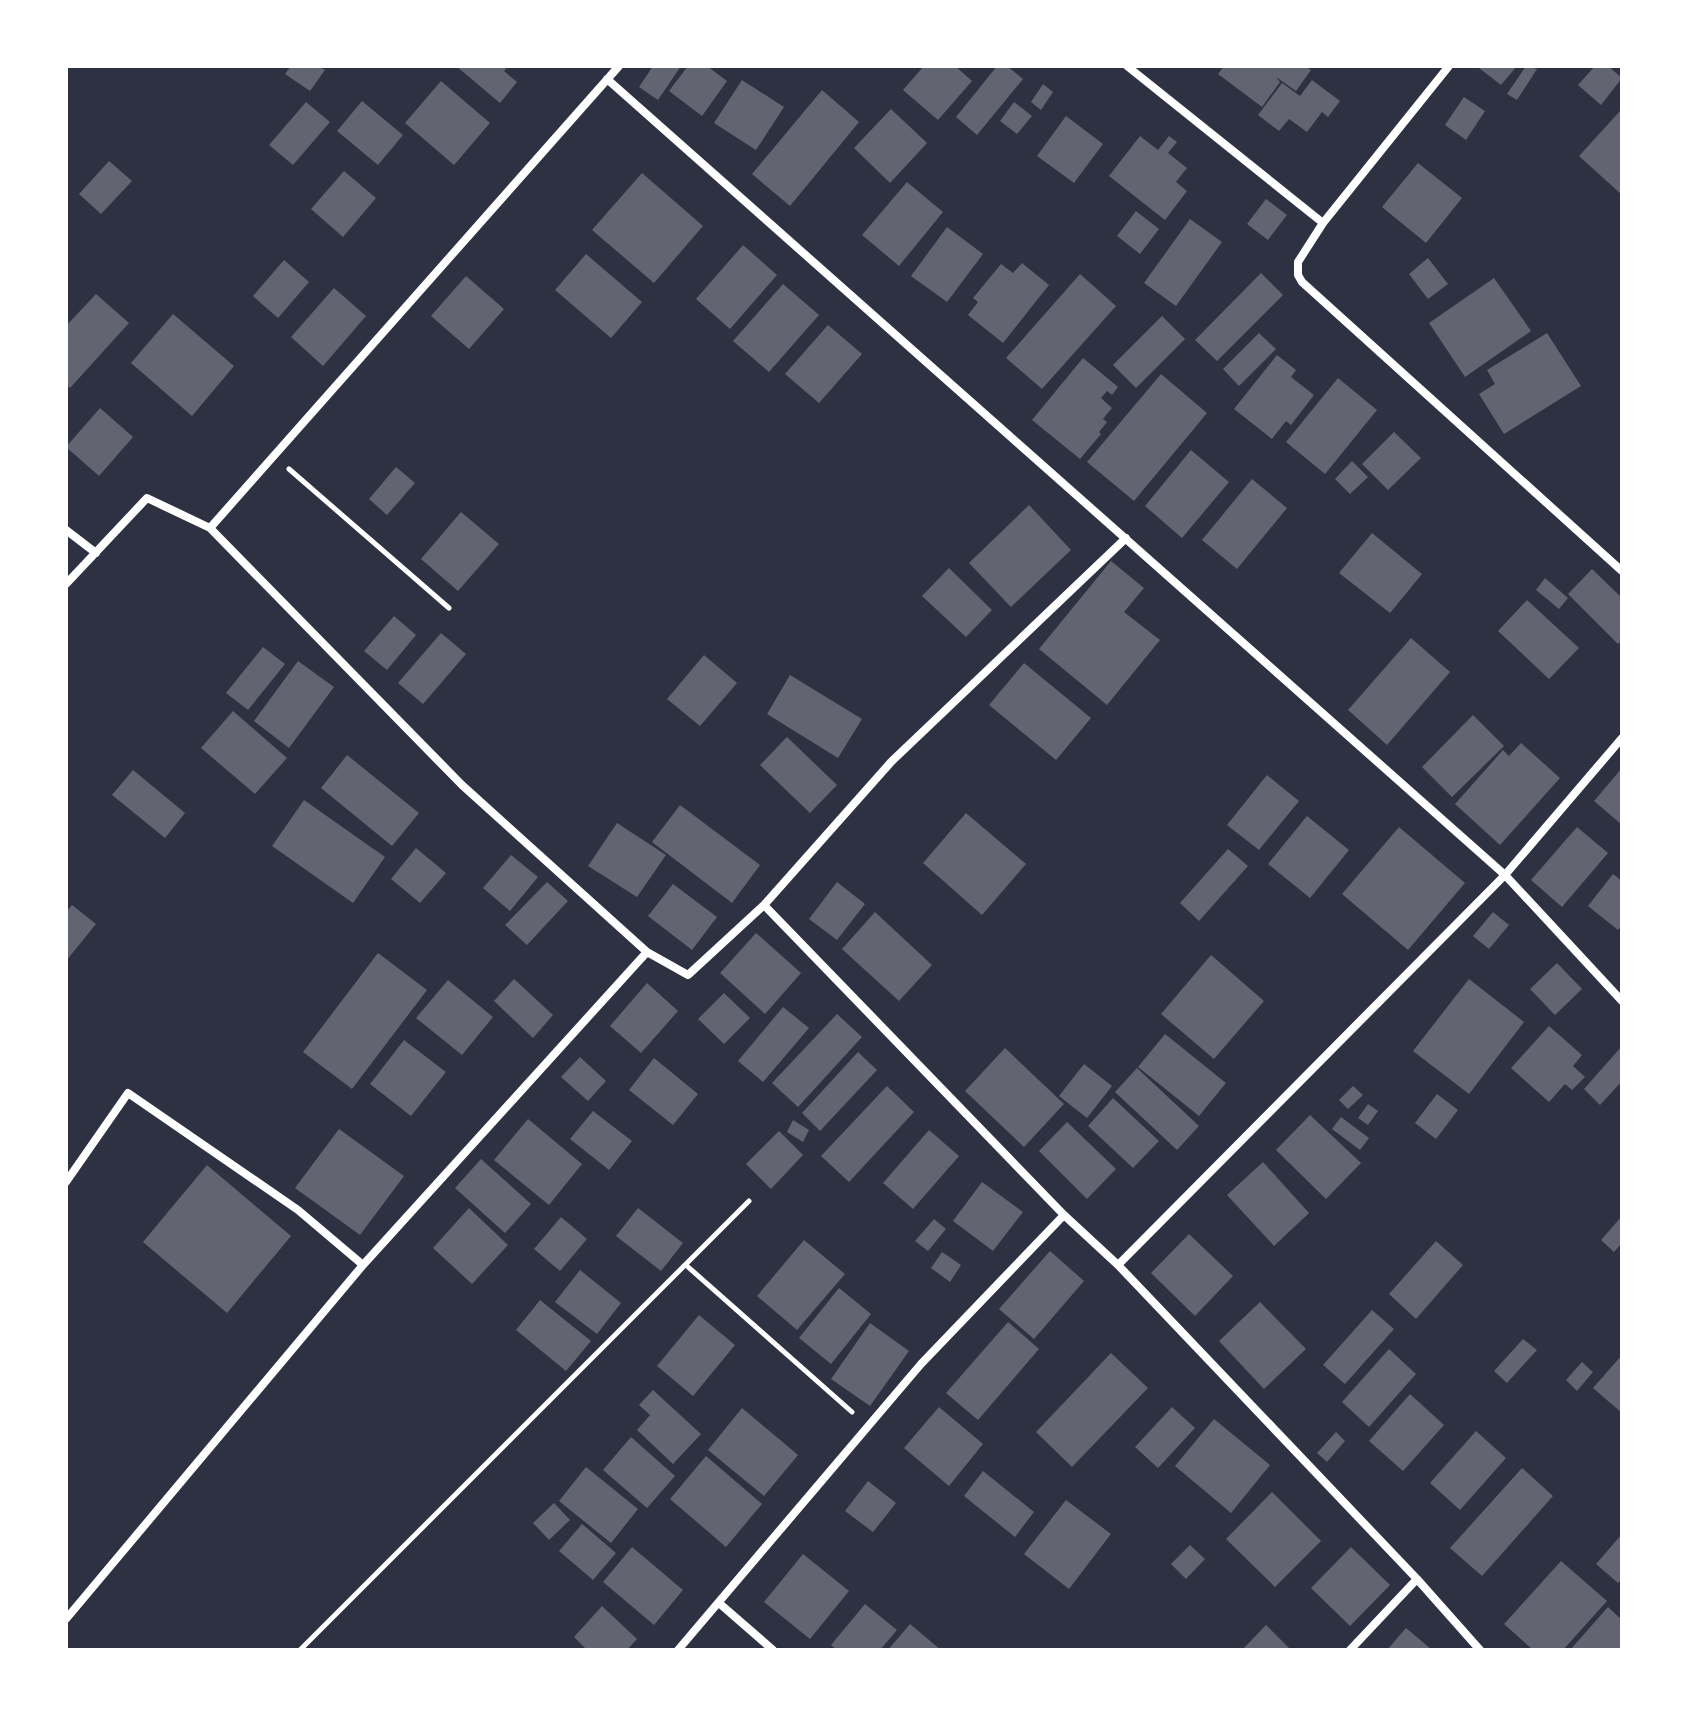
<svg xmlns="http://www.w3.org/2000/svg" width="1688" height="1716" font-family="'Times New Roman',serif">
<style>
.building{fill:#626471}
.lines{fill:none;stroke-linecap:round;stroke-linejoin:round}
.path{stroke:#fff;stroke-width:5}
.minor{stroke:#fff;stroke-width:8}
</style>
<rect width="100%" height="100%" fill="#2d3142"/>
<path class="building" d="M291 66H318L325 70 310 91 285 74Z
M456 66H508L504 71 517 82 500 103Z
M653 66H681L658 100 639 87Z
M688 66H707L727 81 702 116 669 91Z
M924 66H955L972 81 938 120 903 90Z
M997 66H1007L1023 79 977 135 956 117Z
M1224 66H1305L1311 70 1296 91 1276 77 1280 82 1262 107 1218 74Z
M1481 66H1517L1501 85 1479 68Z
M1526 66 1537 69 1517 100 1507 94Z
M1595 66H1608L1622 78 1601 105 1578 85Z
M742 80 784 107 756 150 714 123Z
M1312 80 1340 101 1328 117 1322 112 1307 132 1289 119 1279 131 1258 115 1282 83 1300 96Z
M441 81 490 123 454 165 405 123Z
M1043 84 1053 92 1041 110 1031 102Z
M822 90 859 122 790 206 752 174Z
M1464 97 1485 111 1466 140 1445 125Z
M362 101 403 135 378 165 337 131Z
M306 102 330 122 293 165 269 145Z
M1014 102 1032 116 1017 134 1000 121Z
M891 109 927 143 890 183 854 148Z
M1620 111 1622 113V195L1579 156Z
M1066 116 1103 144 1074 183 1037 156Z
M1140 136 1158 150 1169 136 1177 142 1168 153 1187 168 1176 182 1187 191 1165 220 1109 176Z
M109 161 132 181 101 214 79 194Z
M1418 163 1462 198 1426 243 1382 207Z
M344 171 376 198 343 237 311 209Z
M642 173 703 226 654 283 592 230Z
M907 182 943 212 899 266 862 235Z
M1266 199 1287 215 1268 240 1247 224Z
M1136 211 1159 229 1140 254 1117 236Z
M1190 219 1222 242 1176 306 1144 283Z
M947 227 983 254 947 302 911 276Z
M743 245 777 275 730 329 696 299Z
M586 254 642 302 611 338 555 290Z
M1428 258 1448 284 1428 299 1409 274Z
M284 260 309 282 278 318 253 296Z
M1022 263 1049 285 1003 343 968 315 978 302 973 298 1001 264 1013 273Z
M1261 273 1283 295 1217 361 1195 340Z
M1080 274 1116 306 1042 389 1006 358Z
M466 276 504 309 469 349 431 316Z
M1494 278 1531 331 1465 377 1429 323Z
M783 284 819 315 769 372 733 341Z
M334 288 366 316 323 366 291 337Z
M96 294 129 323 70 388 66 384V326Z
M173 314 234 366 192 416 131 363Z
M1162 316 1185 339 1136 388 1113 365Z
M828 325 862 354 819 403 785 374Z
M1259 333 1276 349 1239 386 1223 369Z
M1547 333 1581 386 1504 434 1479 394 1495 384 1487 370Z
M1277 355 1296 370 1291 377 1314 395 1291 425 1286 421 1272 439 1234 409Z
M1083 358 1118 387 1112 395 1107 391 1101 398 1112 408 1103 419 1107 422 1099 432 1101 434 1080 459 1032 420Z
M1161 374 1207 413 1134 501 1087 462Z
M1338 378 1377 410 1325 474 1286 442Z
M100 408 133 437 99 476 66 447Z
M1394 432 1421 458 1388 490 1362 464Z
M1191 450 1229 482 1182 538 1145 506Z
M1352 461 1368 477 1350 494 1335 479Z
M396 467 415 483 387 515 369 499Z
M1252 479 1287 508 1237 569 1202 540Z
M1029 505 1071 550 1011 607 969 563Z
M461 512 499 544 458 591 421 559Z
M1372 533 1422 574 1390 613 1339 573Z
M1111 561 1144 588 1124 612 1160 640 1107 705 1039 649Z
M949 568 992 610 966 637 922 596Z
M1592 569 1622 598V640L1618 644 1568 594Z
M1545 578 1568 598 1559 609 1536 590Z
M1527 600 1579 648 1549 679 1498 631Z
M394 616 416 635 387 670 364 651Z
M441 633 466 654 423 704 398 683Z
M1411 638 1450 672 1387 745 1348 710Z
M263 647 285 664 248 710 226 693Z
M704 655 737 683 700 726 667 699Z
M298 661 334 687 289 748 254 721Z
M1024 663 1091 718 1056 760 989 705Z
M790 675 862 719 838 758 767 714Z
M233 711 287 758 255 794 201 748Z
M1473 715 1504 746 1452 797 1422 767Z
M787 737 837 785 810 813 760 765Z
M1521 743 1560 778 1500 845 1455 804 1503 750 1509 756Z
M347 755 419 813 392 846 321 788Z
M1622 768V825L1594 801Z
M133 770 185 813 165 838 112 795Z
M1267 775 1299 801 1259 850 1227 825Z
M304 800 385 857 353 903 272 846Z
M680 805 760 865 732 903 652 842Z
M966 813 1026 864 982 915 923 863Z
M1307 816 1349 850 1310 898 1268 864Z
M617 823 666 855 637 897 588 866Z
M1399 827 1465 883 1408 950 1342 894Z
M1577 827 1608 853 1562 907 1531 880Z
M416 848 446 873 420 903 391 879Z
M1228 849 1248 866 1199 921 1180 903Z
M511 855 538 877 510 911 483 888Z
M1613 874 1622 881V925L1618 930 1588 906Z
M547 882 568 901 527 945 505 925Z
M837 882 865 904 837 940 809 919Z
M673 884 717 917 692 950 648 916Z
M72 905 96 924 66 961V912Z
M875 912 932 965 899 1001 842 949Z
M1493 912 1509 925 1489 949 1473 936Z
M756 933 801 973 765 1014 720 973Z
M378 953 427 990 352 1089 303 1052Z
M1211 955 1264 1001 1214 1059 1161 1014Z
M1557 963 1582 989 1555 1015 1530 989Z
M514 979 553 1015 533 1038 494 1001Z
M1469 979 1524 1022 1469 1094 1413 1051Z
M448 980 493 1017 462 1055 416 1018Z
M647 983 678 1011 641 1053 610 1026Z
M724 993 750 1018 724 1044 698 1019Z
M783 1007 809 1028 763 1082 738 1061Z
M837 1014 862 1037 798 1107 772 1083Z
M1549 1026 1582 1055 1573 1066 1585 1077 1572 1090 1565 1084 1549 1102 1511 1068Z
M1165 1034 1226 1083 1199 1116 1138 1067Z
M404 1040 446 1072 411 1116 370 1084Z
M1622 1046V1081L1600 1105 1584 1089Z
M1005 1048 1064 1104 1024 1147 965 1091Z
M858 1052 877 1070 820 1131 802 1113Z
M580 1057 606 1081 588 1101 561 1077Z
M654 1058 698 1094 673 1125 629 1090Z
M1084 1064 1112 1086 1087 1118 1059 1096Z
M1137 1068 1199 1126 1177 1150 1115 1092Z
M887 1086 914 1112 849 1182 821 1156Z
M1353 1086 1363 1095 1348 1109 1339 1100Z
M1437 1094 1458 1110 1436 1139 1415 1123Z
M1113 1098 1159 1141 1133 1168 1088 1126Z
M1368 1104 1378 1111 1368 1125 1358 1118Z
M593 1111 632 1141 609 1170 570 1139Z
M1310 1115 1361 1163 1326 1199 1276 1150Z
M1341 1117 1369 1138 1360 1150 1332 1129Z
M528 1119 582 1164 549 1205 494 1160Z
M793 1120 809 1130 803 1142 787 1132Z
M1067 1122 1116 1169 1087 1199 1039 1151Z
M339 1129 404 1176 360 1235 295 1188Z
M929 1130 959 1156 913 1209 883 1183Z
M779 1131 803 1155 771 1189 746 1164Z
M481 1159 531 1204 505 1233 455 1188Z
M1263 1162 1309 1213 1274 1246 1227 1195Z
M207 1165 291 1236 227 1313 143 1242Z
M982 1182 1023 1212 993 1251 953 1221Z
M469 1208 508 1245 472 1284 433 1248Z
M638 1208 683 1243 661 1271 616 1236Z
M1622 1216V1243L1614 1252 1601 1240Z
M561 1217 587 1239 560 1271 534 1249Z
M934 1219 946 1229 928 1251 915 1241Z
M1189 1234 1233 1276 1195 1316 1151 1273Z
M804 1240 845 1274 797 1330 757 1296Z
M1436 1241 1463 1265 1416 1319 1389 1294Z
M1050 1251 1084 1281 1034 1339 999 1309Z
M942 1252 961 1265 950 1282 931 1268Z
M580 1270 621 1303 597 1334 555 1302Z
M839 1288 871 1314 831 1364 799 1338Z
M540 1300 591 1341 566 1371 516 1330Z
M1260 1302 1306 1349 1264 1389 1219 1341Z
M1372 1310 1394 1329 1345 1384 1323 1365Z
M699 1315 735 1345 693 1396 657 1366Z
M1008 1322 1039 1349 978 1420 946 1393Z
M870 1323 909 1351 870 1406 831 1379Z
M1523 1339 1537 1350 1507 1383 1494 1371Z
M1389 1349 1416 1374 1369 1427 1342 1402Z
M1111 1353 1148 1388 1072 1467 1036 1432Z
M1622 1355V1413L1593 1388Z
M1582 1362 1593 1372 1577 1391 1566 1380Z
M653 1390 701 1434 673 1464 637 1430 650 1415 639 1405Z
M1410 1394 1444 1425 1403 1471 1369 1441Z
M939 1407 983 1444 949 1486 904 1448Z
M1172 1407 1195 1428 1158 1468 1135 1447Z
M742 1408 798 1455 764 1496 708 1450Z
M1214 1419 1270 1465 1231 1513 1175 1466Z
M1476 1431 1506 1458 1460 1510 1430 1483Z
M1336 1432 1345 1441 1327 1462 1317 1453Z
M631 1437 675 1476 647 1508 603 1470Z
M706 1456 762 1504 726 1547 670 1499Z
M586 1467 638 1509 611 1543 559 1501Z
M1522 1468 1553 1496 1482 1576 1450 1548Z
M983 1471 1034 1512 1015 1537 964 1496Z
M868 1481 896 1503 873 1532 845 1511Z
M1272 1492 1321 1541 1275 1587 1226 1539Z
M1066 1500 1111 1534 1069 1589 1024 1554Z
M554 1503 570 1520 549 1540 533 1523Z
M582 1524 616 1553 593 1580 559 1551Z
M1622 1534V1579L1618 1583 1596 1564Z
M1190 1545 1205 1559 1186 1579 1171 1564Z
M632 1547 683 1590 654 1625 603 1582Z
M1351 1547 1390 1585 1350 1626 1311 1588Z
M803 1554 849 1591 810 1639 764 1602Z
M1561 1561 1607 1601 1563 1650H1533L1504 1624Z
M865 1604 897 1630 880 1650H837L831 1645Z
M602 1606 637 1639 627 1650H587L574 1637Z
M1608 1607 1622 1620V1650H1570Z
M910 1624 941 1650H888Z
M1266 1625 1291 1650H1242Z
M1406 1628 1432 1650H1387Z"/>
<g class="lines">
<path class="path" d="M289 469 449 608
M687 1266 852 1412
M300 1650 749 1201"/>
<path class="minor" d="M1127 66 1323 223
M1449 66 1323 223 1298 262V275L1302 282 1622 571
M607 79 1505 875 1622 1001
M210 528 619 66
M66 530 96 553
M66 584 147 498 210 528 462 785 647 952
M764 905 1064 1215 1118 1265 1417 1579 1480 1650
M66 1182 128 1093 298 1210 363 1265
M1118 1265 1505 875 1622 738
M719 1603 773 1650
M66 1619 363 1265 647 952 688 975 764 905 891 762 1126 538
M678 1650 921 1364 1064 1215
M1350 1650 1417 1579"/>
</g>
<rect width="1688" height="1716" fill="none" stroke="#ffffff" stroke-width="136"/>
</svg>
